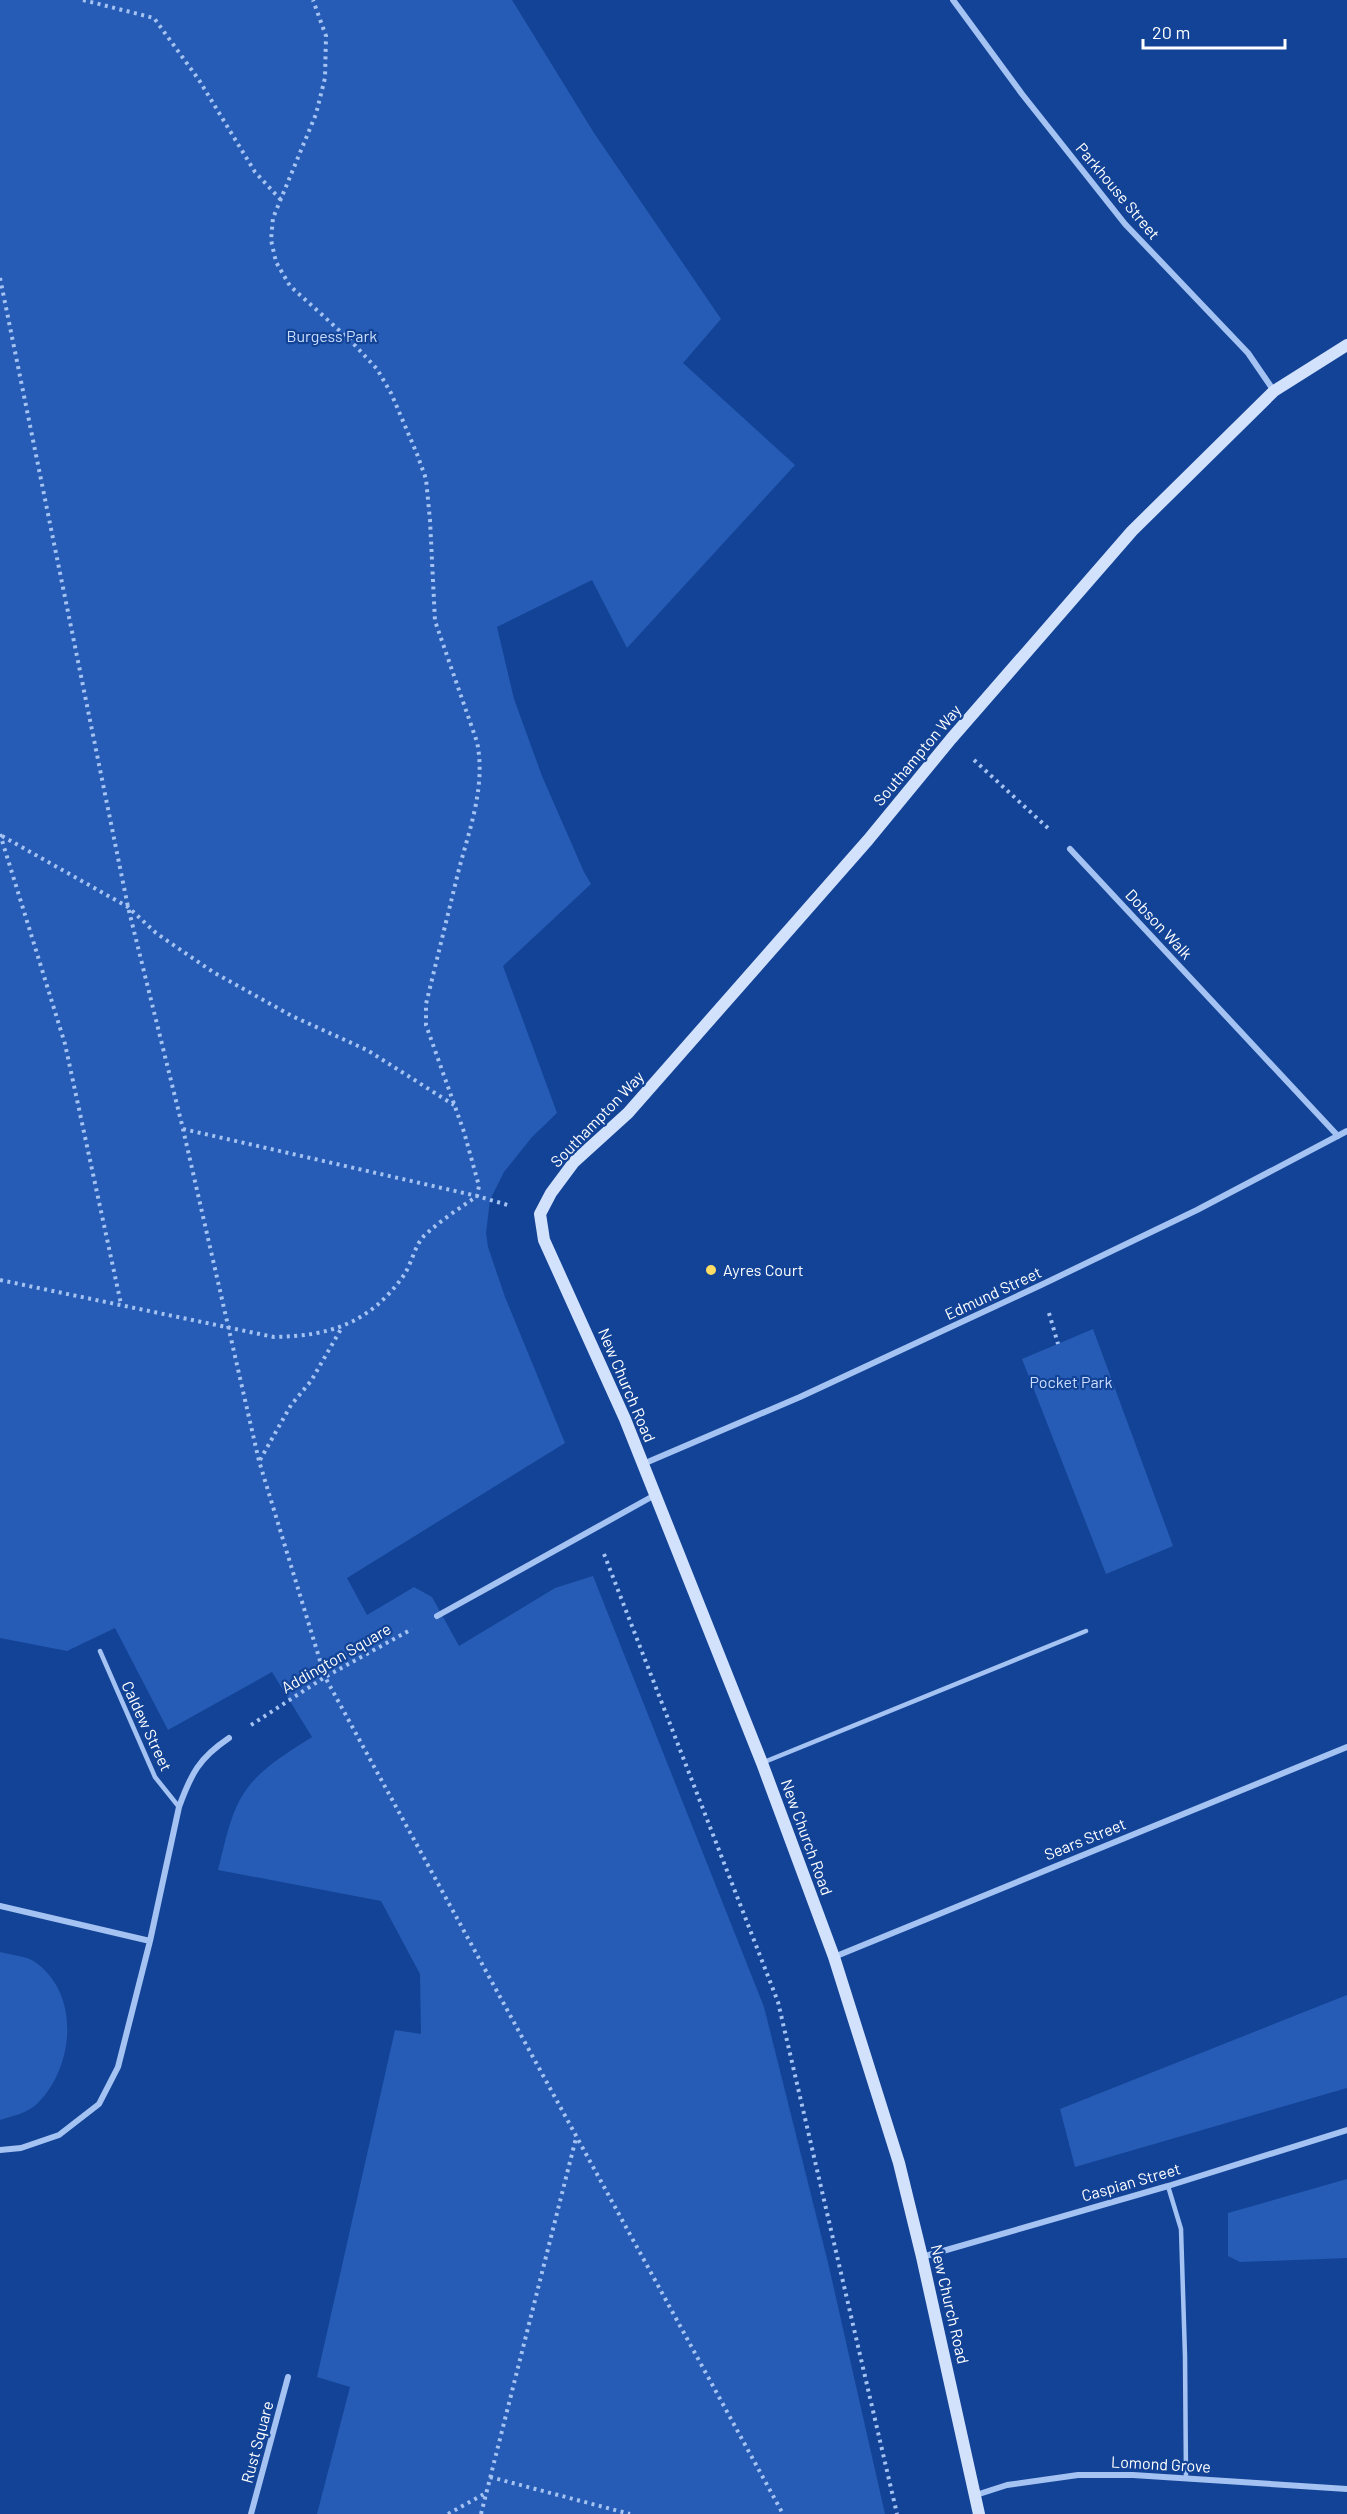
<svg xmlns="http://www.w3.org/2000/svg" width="1347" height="2514" font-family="Barlow,sans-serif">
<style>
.green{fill:#265cb5}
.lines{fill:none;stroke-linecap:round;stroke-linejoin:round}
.path{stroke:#a4c2f2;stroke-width:4;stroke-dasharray:3 4.5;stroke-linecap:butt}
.service{stroke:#a4c2f2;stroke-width:4.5}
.minor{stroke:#a4c2f2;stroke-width:6}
.secondary{stroke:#d3e2fc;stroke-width:12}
.poi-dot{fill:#ffdd65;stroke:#134396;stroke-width:2}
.labels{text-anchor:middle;stroke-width:4.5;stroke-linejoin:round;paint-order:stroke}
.street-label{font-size:16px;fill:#fff;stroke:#134396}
.park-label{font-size:16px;fill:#cbdefd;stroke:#134396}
.poi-label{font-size:16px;fill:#fff;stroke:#134396;text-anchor:start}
</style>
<rect width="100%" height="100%" fill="#134396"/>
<path class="green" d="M0 0H512L594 133 721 319 683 363 795 465 627 648 592 580 497 627 514 699 542 776 584 872 591 884 503 966 557 1113 532 1137 504 1172 490 1200 486 1233 488 1247 505 1297 565 1443 347 1578 367 1615 414 1587 432 1597 459 1646 555 1588 593 1576 764 2007 829 2267 885 2514H317L350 2387 317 2377 395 2030 421 2034 420 1974 381 1901 218 1870C225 1844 230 1812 246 1790 262 1767 289 1752 312 1737L272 1672 168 1730 115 1628 67 1651 0 1638Z
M1093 1329 1173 1546 1106 1574 1022 1359Z
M0 1952C11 1955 27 1956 35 1962 81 1994 74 2067 38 2103 28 2113 13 2116 0 2120Z
M1347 1995V2088L1075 2167 1060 2109Z
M1347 2179V2258L1240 2262 1228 2256V2213Z"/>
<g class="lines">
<path class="path" d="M83 0 154 18 199 80 255 172 281 200
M0 278 128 907 183 1129 259 1461 325 1677 783 2514
M974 760 1050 830
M0 834 65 1044 121 1304
M2 836 128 907 156 933 213 972 292 1016 367 1050 454 1105
M183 1129 477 1196 511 1206
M0 1280 274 1337C331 1336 370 1323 404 1275 412 1263 415 1244 425 1235 441 1220 460 1208 477 1196L479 1186 464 1132 426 1025V1004C437 959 448 914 459 869 470 828 486 785 477 742L435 621 430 520 426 479 417 454 391 393 377 369 350 340 290 286 276 262 271 240 273 218 316 114 325 78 326 36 313 0
M1049 1313 1058 1344
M260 1460 291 1405 311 1381 341 1329
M604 1554 778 2002 897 2514
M251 1725 325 1677 412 1629
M490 2477 630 2514
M448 2514 486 2493
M481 2514 576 2138"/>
<path class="service" d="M100 1651 155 1777 179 1807
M762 1763 1086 1631
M1168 2186 1181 2229 1185 2356 1186 2478"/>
<path class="minor" d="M953 0 1022 94 1125 224 1248 353 1274 391
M1070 849 1338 1136
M643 1464 800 1397 1041 1285 1197 1210 1347 1131
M437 1616 655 1495
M0 1906 150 1941
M834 1957 1347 1747
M0 2150 21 2148 59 2135 99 2104 118 2067 150 1941 179 1807C191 1774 199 1758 229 1738
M922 2257 1168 2186 1347 2130
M976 2495 1007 2485 1078 2475H1133L1347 2489
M251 2514 288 2377"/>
<path class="secondary" d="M979 2514 922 2257 899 2163 834 1957 762 1763 625 1419 544 1240 540 1214 551 1193 574 1162 628 1113 868 840 951 739 1132 531 1274 391 1347 345"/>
</g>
<circle class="poi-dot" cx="711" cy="1270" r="6"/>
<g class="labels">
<g class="street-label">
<text transform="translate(1118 191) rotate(50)" y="6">Parkhouse Street</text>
<text transform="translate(917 755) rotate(-50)" y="6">Southampton Way</text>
<text transform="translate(1159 924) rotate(47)" y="6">Dobson Walk</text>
<text transform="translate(597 1119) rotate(-46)" y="6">Southampton Way</text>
<text transform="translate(993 1293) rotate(-25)" y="6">Edmund Street</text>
<text transform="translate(627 1385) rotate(67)" y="6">New Church Road</text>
<text transform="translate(336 1658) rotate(-30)" y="6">Addington Square</text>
<text transform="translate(147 1726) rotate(65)" y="6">Caldew Street</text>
<text transform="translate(807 1837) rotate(70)" y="6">New Church Road</text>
<text transform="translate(1085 1839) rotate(-22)" y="6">Sears Street</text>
<text transform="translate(1131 2182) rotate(-16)" y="6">Caspian Street</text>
<text transform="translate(950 2304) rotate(77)" y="6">New Church Road</text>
<text transform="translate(257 2442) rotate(-75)" y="6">Rust Square</text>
<text transform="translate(1161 2464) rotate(3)" y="6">Lomond Grove</text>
</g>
<g class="park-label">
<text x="332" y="342">Burgess Park</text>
<text x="1071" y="1388">Pocket Park</text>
</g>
<g class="poi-label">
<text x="723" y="1276">Ayres Court</text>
</g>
</g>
<path d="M1143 39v9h142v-9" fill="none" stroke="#ffffff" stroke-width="3"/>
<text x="1152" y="39" font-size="18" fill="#ffffff" stroke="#134396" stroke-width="4.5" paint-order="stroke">20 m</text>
</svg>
